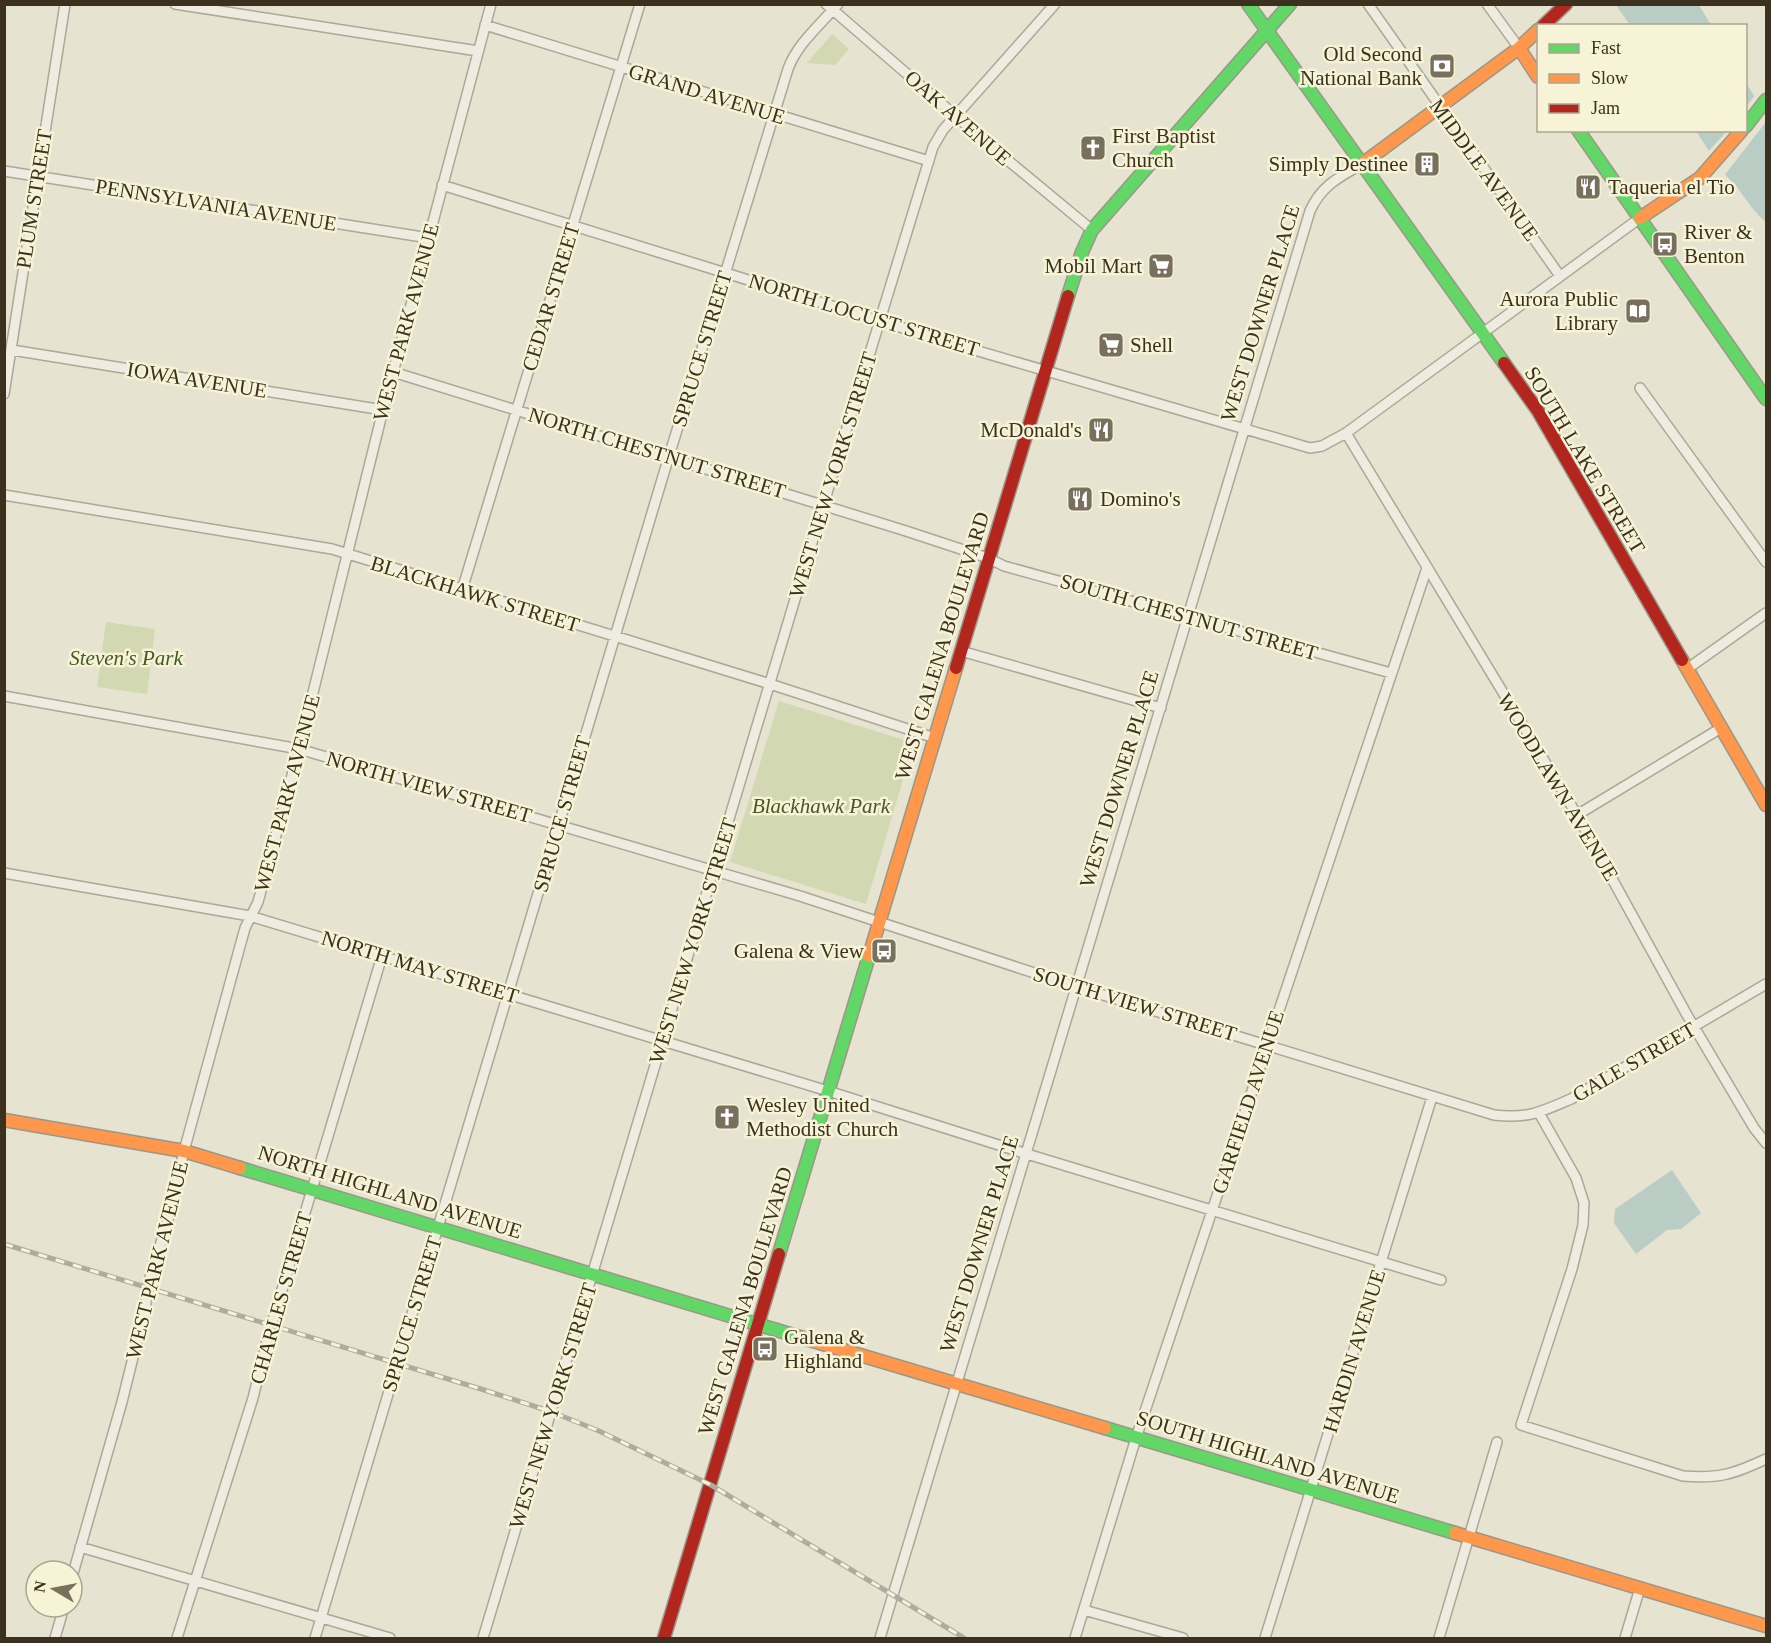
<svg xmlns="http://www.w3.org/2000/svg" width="1771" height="1643" font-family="'Times New Roman',serif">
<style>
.green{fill:#d1d8b2}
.water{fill:#bacdc4}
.pier{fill:#e6e3d0}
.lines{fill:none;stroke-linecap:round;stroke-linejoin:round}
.street-casing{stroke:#aca798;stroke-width:12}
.fast-casing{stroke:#9b9788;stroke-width:15}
.slow-casing{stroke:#9b9788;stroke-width:15}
.jam-casing{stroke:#9b9788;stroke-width:15}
.street{stroke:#eeece1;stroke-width:9}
.fast{stroke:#63d668;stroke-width:12}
.slow{stroke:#ff974d;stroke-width:12}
.jam{stroke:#b3261e;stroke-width:12}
.rail-casing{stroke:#aeaba1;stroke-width:5}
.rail{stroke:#f7f3d6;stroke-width:3;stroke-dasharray:9;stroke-linecap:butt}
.labels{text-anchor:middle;stroke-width:5;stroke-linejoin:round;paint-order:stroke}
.poi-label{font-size:21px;fill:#3c311f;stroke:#f7f3d6;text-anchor:start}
.street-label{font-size:21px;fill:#3c311f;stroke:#f7f3d6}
.park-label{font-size:21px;font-style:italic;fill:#445925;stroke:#f7f3d6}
</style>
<rect width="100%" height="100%" fill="#e6e3d0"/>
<path class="green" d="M832 34 849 49 835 65 807 63Z
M106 622 155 629 147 694 97 687Z
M779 701 914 743 866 904 730 862Z"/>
<path class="water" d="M1616 5H1699L1711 25H1630Z
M1746 83 1766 115V223L1753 209 1736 186 1722 171 1696 131 1746 130Z
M1672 1170 1701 1213 1681 1229 1667 1230 1636 1254 1614 1223 1615 1209Z"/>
<path class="pier" d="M1756 94 1766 110V122L1723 177 1707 153 1727 131 1746 130V107Z"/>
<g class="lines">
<defs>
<path id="street" d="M175 4 478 51
M826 4 987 143 1092 230
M1368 4 1560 276
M1487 4 1519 48
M485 25 929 161
M4 171 429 238
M442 185 961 346 1310 448 1322 446 1346 433 1640 218
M12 350 383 410
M393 372 906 531 988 558 1004 566 1391 673
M1640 388 1766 562
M4 394 65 4
M1346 433 1577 815 1687 1015 1754 1128 1766 1143
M4 495 332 549 770 684 935 738
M462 590 640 4
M961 651 1161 708
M1687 669 1766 613
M4 696 299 749 800 896 1077 987 1494 1115C1528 1119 1541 1112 1571 1099L1766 984
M1577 815 1721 728
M4 873 250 916 828 1091 1027 1154 1441 1280
M1539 1113 1576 1178 1584 1203 1583 1225 1572 1269 1521 1425 1683 1476C1719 1479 1734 1474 1766 1459
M80 1547 390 1638
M72 1577 122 1402 146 1305 147 1287 168 1220 184 1151 245 928 258 902 299 749 383 410 491 4
M1084 1610 1183 1638
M55 1638 64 1607
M177 1638 253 1398 269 1333 382 956
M315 1638 669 456 788 69C797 44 820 25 838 4
M483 1638 823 506 933 147 943 130 1055 4
M880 1638 1310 211C1321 186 1339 177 1362 164
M1075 1638 1136 1438 1427 568
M1265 1638 1432 1097
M1439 1638 1497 1442
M1625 1638 1640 1588"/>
<path id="fast" d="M1248 4 1504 363
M1746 126 1766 100
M1578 130 1766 399
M1068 296 1082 252 1092 230 1290 4
M240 1168 803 1338
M779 1254 869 956
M1105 1428 1455 1533"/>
<path id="slow" d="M1519 48 1538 77
M1362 164 1519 48 1538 30
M1640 218 1700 178 1742 130
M1682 660 1766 805
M869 956 956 668
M4 1120 184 1151 240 1168
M803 1338 1105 1428
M1455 1533 1766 1626"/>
<path id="jam" d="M1543 26 1566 4
M1504 363 1538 411 1682 660
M956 668 1068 296
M664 1638 779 1254"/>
</defs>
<use href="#street" class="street-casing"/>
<use href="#fast" class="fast-casing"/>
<use href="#slow" class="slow-casing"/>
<use href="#jam" class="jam-casing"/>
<use href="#street" class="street"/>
<use href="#fast" class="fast"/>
<use href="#slow" class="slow"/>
<use href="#jam" class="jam"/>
<defs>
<path id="rail" d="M4 1244 481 1389 552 1412 599 1431 711 1485 964 1638"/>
</defs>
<use href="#rail" class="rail-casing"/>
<use href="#rail" class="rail"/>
</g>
<defs>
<symbol id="bank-square" viewBox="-11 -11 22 22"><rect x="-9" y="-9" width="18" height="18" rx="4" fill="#786f5d" stroke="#f7f3d6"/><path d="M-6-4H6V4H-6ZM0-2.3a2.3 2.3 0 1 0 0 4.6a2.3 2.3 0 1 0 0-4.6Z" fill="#fff"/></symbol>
<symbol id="church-square" viewBox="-11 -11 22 22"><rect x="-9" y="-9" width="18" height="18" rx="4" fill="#786f5d" stroke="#f7f3d6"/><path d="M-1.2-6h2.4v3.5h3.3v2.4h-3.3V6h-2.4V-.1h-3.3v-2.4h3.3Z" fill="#fff"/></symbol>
<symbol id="building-square" viewBox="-11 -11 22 22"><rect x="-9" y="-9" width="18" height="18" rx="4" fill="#786f5d" stroke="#f7f3d6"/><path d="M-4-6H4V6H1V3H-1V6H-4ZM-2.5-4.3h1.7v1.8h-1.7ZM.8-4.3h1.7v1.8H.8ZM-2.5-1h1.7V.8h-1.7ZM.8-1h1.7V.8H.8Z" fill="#fff"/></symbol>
<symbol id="restaurant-square" viewBox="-11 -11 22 22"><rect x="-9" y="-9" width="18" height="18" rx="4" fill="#786f5d" stroke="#f7f3d6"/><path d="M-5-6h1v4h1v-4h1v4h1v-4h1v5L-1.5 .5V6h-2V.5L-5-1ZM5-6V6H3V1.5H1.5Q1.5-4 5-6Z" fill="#fff"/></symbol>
<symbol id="bus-square" viewBox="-11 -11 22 22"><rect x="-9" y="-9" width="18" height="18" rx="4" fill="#786f5d" stroke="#f7f3d6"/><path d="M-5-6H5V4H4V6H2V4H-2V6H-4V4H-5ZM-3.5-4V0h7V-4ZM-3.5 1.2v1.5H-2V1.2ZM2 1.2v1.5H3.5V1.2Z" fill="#fff"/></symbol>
<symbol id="supermarket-square" viewBox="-11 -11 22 22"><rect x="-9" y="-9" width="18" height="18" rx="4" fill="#786f5d" stroke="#f7f3d6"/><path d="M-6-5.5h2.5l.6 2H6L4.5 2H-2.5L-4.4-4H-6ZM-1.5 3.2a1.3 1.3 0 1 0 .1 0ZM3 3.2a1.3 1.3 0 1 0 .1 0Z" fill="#fff"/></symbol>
<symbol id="library-square" viewBox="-11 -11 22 22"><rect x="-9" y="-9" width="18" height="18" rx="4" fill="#786f5d" stroke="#f7f3d6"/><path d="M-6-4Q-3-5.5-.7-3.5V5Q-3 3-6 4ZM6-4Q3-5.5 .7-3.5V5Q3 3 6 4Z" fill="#fff"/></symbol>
</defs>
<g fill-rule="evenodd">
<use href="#bank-square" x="1427" y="51" width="30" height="30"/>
<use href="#church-square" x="1078" y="133" width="30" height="30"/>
<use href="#building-square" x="1412" y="149" width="30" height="30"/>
<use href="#restaurant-square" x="1573" y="172" width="30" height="30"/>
<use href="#bus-square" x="1650" y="229" width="30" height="30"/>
<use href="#supermarket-square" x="1146" y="251" width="30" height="30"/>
<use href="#library-square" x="1623" y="296" width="30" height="30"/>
<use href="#supermarket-square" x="1096" y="330" width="30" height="30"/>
<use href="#restaurant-square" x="1086" y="415" width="30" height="30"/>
<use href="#restaurant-square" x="1065" y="484" width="30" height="30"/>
<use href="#bus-square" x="869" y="936" width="30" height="30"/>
<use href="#church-square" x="712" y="1102" width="30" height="30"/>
<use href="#bus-square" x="750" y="1334" width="30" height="30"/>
</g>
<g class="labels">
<g class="poi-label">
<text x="1422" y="61" text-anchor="end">Old Second<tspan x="1422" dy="24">National Bank</tspan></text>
<text x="1112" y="143">First Baptist<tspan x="1112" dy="24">Church</tspan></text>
<text x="1408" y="171" text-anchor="end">Simply Destinee</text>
<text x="1608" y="194">Taqueria el Tio</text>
<text x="1684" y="239">River &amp;<tspan x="1684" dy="24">Benton</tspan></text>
<text x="1142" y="273" text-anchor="end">Mobil Mart</text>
<text x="1618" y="306" text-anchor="end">Aurora Public<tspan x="1618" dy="24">Library</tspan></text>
<text x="1130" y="352">Shell</text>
<text x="1082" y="437" text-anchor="end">McDonald's</text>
<text x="1100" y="506">Domino's</text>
<text x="864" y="958" text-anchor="end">Galena &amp; View</text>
<text x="746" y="1112">Wesley United<tspan x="746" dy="24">Methodist Church</tspan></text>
<text x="784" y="1344">Galena &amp;<tspan x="784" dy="24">Highland</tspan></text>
</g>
<g class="street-label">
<text transform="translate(707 94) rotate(17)" y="7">GRAND AVENUE</text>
<text transform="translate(958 118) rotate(41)" y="7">OAK AVENUE</text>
<text transform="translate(1484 170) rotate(54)" y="7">MIDDLE AVENUE</text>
<text transform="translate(34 199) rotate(-81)" y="7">PLUM STREET</text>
<text transform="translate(216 205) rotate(9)" y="7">PENNSYLVANIA AVENUE</text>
<text transform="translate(551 297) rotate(-73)" y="7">CEDAR STREET</text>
<text transform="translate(1260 313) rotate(-73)" y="7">WEST DOWNER PLACE</text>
<text transform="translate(864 315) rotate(17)" y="7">NORTH LOCUST STREET</text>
<text transform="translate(406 322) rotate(-75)" y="7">WEST PARK AVENUE</text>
<text transform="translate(702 349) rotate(-73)" y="7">SPRUCE STREET</text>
<text transform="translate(197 380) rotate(9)" y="7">IOWA AVENUE</text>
<text transform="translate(657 453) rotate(17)" y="7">NORTH CHESTNUT STREET</text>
<text transform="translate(1585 460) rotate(59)" y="7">SOUTH LAKE STREET</text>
<text transform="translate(833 475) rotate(-73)" y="7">WEST NEW YORK STREET</text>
<text transform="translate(475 594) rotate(17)" y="7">BLACKHAWK STREET</text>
<text transform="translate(1189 617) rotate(16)" y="7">SOUTH CHESTNUT STREET</text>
<text transform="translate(942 646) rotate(-73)" y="7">WEST GALENA BOULEVARD</text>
<text transform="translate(1119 779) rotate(-73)" y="7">WEST DOWNER PLACE</text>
<text transform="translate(429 787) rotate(16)" y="7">NORTH VIEW STREET</text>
<text transform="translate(1558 787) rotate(59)" y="7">WOODLAWN AVENUE</text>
<text transform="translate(287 793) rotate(-75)" y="7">WEST PARK AVENUE</text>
<text transform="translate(562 814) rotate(-74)" y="7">SPRUCE STREET</text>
<text transform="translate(693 941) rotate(-73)" y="7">WEST NEW YORK STREET</text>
<text transform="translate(420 967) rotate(17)" y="7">NORTH MAY STREET</text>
<text transform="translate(1135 1004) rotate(17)" y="7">SOUTH VIEW STREET</text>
<text transform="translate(1634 1062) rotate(-30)" y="7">GALE STREET</text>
<text transform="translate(1248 1102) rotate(-72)" y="7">GARFIELD AVENUE</text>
<text transform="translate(390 1192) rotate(17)" y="7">NORTH HIGHLAND AVENUE</text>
<text transform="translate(979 1244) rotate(-73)" y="7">WEST DOWNER PLACE</text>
<text transform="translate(157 1260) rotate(-76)" y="7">WEST PARK AVENUE</text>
<text transform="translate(281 1298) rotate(-74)" y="7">CHARLES STREET</text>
<text transform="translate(745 1301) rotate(-73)" y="7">WEST GALENA BOULEVARD</text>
<text transform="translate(412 1314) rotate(-73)" y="7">SPRUCE STREET</text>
<text transform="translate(1354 1351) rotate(-73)" y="7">HARDIN AVENUE</text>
<text transform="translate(553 1406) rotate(-73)" y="7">WEST NEW YORK STREET</text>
<text transform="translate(1268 1457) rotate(17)" y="7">SOUTH HIGHLAND AVENUE</text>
</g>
<g class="park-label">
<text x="126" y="665">Steven's Park</text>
<text x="821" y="813">Blackhawk Park</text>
</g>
</g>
<rect width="1771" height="1643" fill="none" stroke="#3c311f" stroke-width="12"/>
<rect x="1537" y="24" width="210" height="108" fill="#f7f3d6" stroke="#aca58d" stroke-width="1.5"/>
<rect x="1549" y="44" width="30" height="9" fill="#63d668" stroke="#aca58d" stroke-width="1.5"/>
<text x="1591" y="54" font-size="18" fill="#3c311f">Fast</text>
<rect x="1549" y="74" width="30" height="9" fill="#ff974d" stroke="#aca58d" stroke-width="1.5"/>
<text x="1591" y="84" font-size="18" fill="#3c311f">Slow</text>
<rect x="1549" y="104" width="30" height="9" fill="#b3261e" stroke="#aca58d" stroke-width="1.5"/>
<text x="1591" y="114" font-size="18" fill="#3c311f">Jam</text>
<g transform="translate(54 1589) rotate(280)"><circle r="28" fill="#f7f3d6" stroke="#aca58d" stroke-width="1.5"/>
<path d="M0-4.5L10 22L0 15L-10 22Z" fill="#786f5d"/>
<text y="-9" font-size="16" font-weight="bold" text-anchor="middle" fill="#3c311f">N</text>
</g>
</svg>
